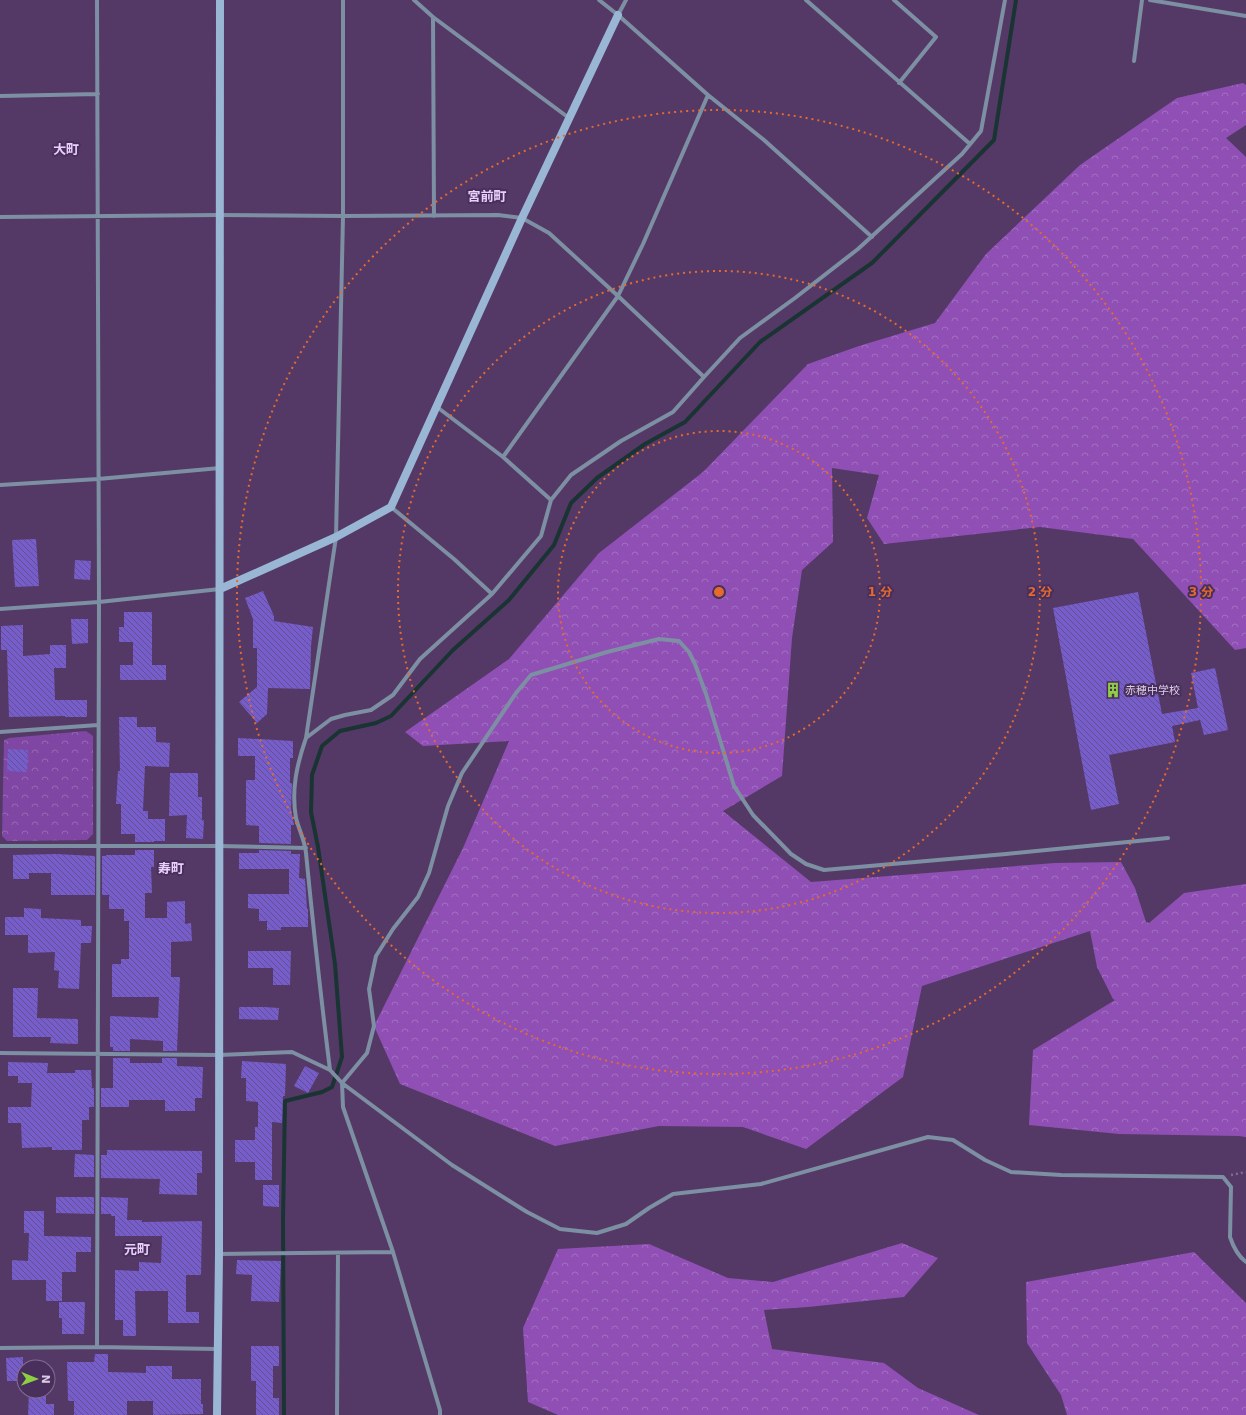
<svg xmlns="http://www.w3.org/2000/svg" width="1246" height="1415" font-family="'DejaVu Sans','Noto Sans JP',sans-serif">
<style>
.forest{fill:url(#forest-crowns)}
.park{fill:url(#park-crowns)}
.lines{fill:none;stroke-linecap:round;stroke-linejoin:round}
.stream{stroke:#1a3433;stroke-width:4}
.building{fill:url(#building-back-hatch)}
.path{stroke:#826b92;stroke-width:2.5;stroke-dasharray:2 3;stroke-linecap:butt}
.street{stroke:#7d8fa2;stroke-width:4}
.secondary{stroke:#9ab6d5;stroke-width:8}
.ring{fill:none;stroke:#e66a2d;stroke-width:2;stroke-dasharray:2 4}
.labels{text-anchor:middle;stroke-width:4;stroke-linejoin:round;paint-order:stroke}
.poi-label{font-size:11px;fill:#dbcbe6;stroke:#492f5b;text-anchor:start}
.quarter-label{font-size:13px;font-weight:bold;fill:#e9d0fb;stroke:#492f5b}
.centre{fill:#e66a2d;stroke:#492f5b;stroke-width:2}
.ring-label{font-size:12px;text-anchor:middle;font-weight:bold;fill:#e66a2d;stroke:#492f5b;stroke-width:4;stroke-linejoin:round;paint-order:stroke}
</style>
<defs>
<pattern id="forest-crowns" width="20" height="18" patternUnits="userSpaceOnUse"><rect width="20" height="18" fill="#8f4fb5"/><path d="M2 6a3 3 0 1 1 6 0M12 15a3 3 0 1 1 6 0" fill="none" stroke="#a36fc2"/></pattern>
<pattern id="park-crowns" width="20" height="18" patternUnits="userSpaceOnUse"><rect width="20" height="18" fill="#8046a3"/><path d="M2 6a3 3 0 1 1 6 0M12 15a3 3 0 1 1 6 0" fill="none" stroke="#9768b4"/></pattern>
<pattern id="building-back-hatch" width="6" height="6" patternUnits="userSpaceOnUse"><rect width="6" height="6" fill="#775dca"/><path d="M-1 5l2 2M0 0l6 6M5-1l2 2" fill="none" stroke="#625095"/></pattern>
</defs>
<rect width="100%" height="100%" fill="#543966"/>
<path class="forest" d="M1243 83 1246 85V125L1226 138 1246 157V648L1235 650 1133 539 1040 527 884 544 867 518 879 475 832 468 833 542 802 570 792 638 782 776 723 811 811 882 1055 863 1121 862 1135 888 1146 922 1149 923 1184 893 1246 884V1137L1239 1136 1119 1134 1029 1125 1033 1050 1115 1000 1113 999 1097 967 1090 931 922 986 903 1077 806 1149 743 1127 659 1126 555 1146 400 1084 374 1026 463 848 509 741 423 746 405 732 509 659 599 553 703 472 808 364 859 346 935 323 986 254 1080 165 1177 98Z
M902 1243 938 1258 904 1297 808 1307 764 1310 772 1349 884 1363 918 1388 979 1415H558L528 1402 523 1328 558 1249 649 1244 728 1278 773 1282Z
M1194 1252 1246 1303V1415H1067L1061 1395 1027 1343 1026 1282Z"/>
<path class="park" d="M86 731 93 736V834L87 840 7 841 2 836 4 740 9 738Z"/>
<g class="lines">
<path class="stream" d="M284 1415 283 1220 285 1101 322 1092 332 1087 342 1057 335 964 318 847 311 812 312 775 322 746 340 731 376 723 391 716 453 650 509 600 554 545 571 503 597 478 645 444 685 422 760 342 872 263 994 140 1016 0"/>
</g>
<path class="building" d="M36 539 39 586 15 587 12 540Z
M75 560 91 561 90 580 74 579Z
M263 591 274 616V621L313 627 311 646 310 689 268 688 267 714 257 723 239 702 257 687V648H253V619L245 598Z
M1138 592 1162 714 1198 708 1191 673 1215 668 1228 730 1204 735 1200 720 1172 726 1175 742 1109 755 1119 804 1091 810 1053 608Z
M124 612H152V665H166V680H120V665H133V642H119V627H124Z
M71 619H88V643L72 644Z
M23 625V656L50 654V645H66V668H54L55 700H87V717H65V716L9 717 7 650H1V626Z
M119 717H137V727H156V742L170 743 169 767 145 766 143 811H148V819H165V841H154V842H135V834H121V804H116L118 771H120Z
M238 738 293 741V758H290V783H292L291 808 294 825H291V844L259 843V826L246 825V780H255V756H238Z
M8 749 28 750 27 772 7 771Z
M170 773H198V797H202V820H204L203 839 186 838 187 815 169 816Z
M135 850H154V867H151L152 893H145V918H167V902L185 901V924L191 923 192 941 171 942V977H180L177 1051H163V1041L130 1039V1051H113V1047H110V1016L158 1018 159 997H112V964H121V959H129V921H124V909H109V895H102V856H106V855H135Z
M259 850 291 851V854H300L299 878 305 879 307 909H308V927H281V930H267V921H259V909L248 908V894H289V869H239V853H259Z
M56 854 95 856V895H51V873H29V879H13V855Z
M24 908 41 909V918L81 920V926H92L91 943H81L79 989 58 988 59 971 54 970 55 952 28 953V935H5V917H24Z
M248 951H291L290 985H273V968H248Z
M13 988H38L37 1018 78 1019V1044L50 1043 51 1037H13Z
M239 1007H264L279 1008 278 1020 239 1019Z
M113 1058H130V1063H162V1058H177V1066L203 1067 202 1098H195V1111H165V1100H129V1107H101V1088H113Z
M242 1061 286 1064 285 1096H283L282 1123 272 1122V1180H255V1162H235V1140H255V1127H258V1102L246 1101V1078H241Z
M8 1062 48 1063 47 1073H75V1070H91L92 1088H94V1107H89V1120H82V1150H52V1147L22 1148 21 1123H8V1107H31L32 1083H18V1076H8Z
M305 1066 319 1073 308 1093 294 1086Z
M107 1150 202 1151V1173H197V1195L159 1194 160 1179 101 1178V1155H107Z
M75 1154 94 1155V1177H74Z
M263 1185H279V1207L263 1206Z
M56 1197H94V1214L56 1213Z
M101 1197 128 1198 127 1220H142V1222L202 1221 201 1275H186V1312H199V1323H168V1291H135L136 1336H123V1320H115V1270L139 1271V1262L161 1263 162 1236H115V1216H111V1214H101Z
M24 1211H44V1236L91 1237V1252H76V1272H62V1301H46V1280H12V1260L28 1261 29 1233H24Z
M237 1260 281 1261 279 1302 251 1301 252 1275 236 1274Z
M59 1302H85L84 1334H62V1318H59Z
M251 1346H279V1366H273V1398H279V1415H256V1381H251Z
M95 1354H108V1372L146 1373V1366H172V1379H201V1404H203V1414L153 1415V1401H127V1415H74V1401H68L67 1362H94Z
M23 1357V1381H7L6 1358Z
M29 1391H46V1404H54V1415H28Z"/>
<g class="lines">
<path class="path" d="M1231 1175 1246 1172"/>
<path class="street" d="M414 0 433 17 569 118
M599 0 618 15 708 95 764 140 872 237
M806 0 970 144
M894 0 936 37 899 83
M1150 0 1246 16
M618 15 626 0
M433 17 434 216
M1134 61 1142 0
M0 96 98 94
M0 217 219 215 343 216 498 215 522 218 549 233 618 296 704 377
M437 407 503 457 551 500
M503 457 618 296 643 244 708 95
M0 485 98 479 220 468
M391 507 454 559 492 594
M0 609 99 602 220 589
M0 732 98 725
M306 738 331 719 345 715 371 710 393 695 420 659 492 594 541 536 551 500 571 475 621 441 673 412 704 377 740 338 795 298 858 249 962 154 981 131 1005 0
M0 846H219L306 848
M0 1053 219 1055 292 1052 330 1070 342 1083 452 1165 527 1212 560 1229 597 1233 626 1224 649 1208 673 1194 761 1184 928 1137 953 1140 985 1160 1011 1172 1061 1175 1223 1177 1231 1187 1230 1237C1233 1246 1238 1256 1246 1262
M330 1070C321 998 313 925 306 853 305 841 299 830 296 818 291 790 297 764 306 738L336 537 343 216V0
M219 1254 393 1252
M97 1347 99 602 97 0
M0 1348 97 1347 217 1349
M337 1415 338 1254
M440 1415V1410L393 1252 343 1107 342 1083 367 1053 374 1026 369 989 376 956 393 929 418 897 429 873 448 806 462 773 516 693 531 675 607 652 659 639 679 641 689 652 695 664 706 694 734 786 753 815 791 854 806 864 824 870 1006 854 1168 838"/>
<path class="secondary" d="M220 589 336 537 391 507 522 218 618 15
M217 1415 219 1254 220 0"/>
</g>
<g class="ring">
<circle cx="719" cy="592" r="161"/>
<circle cx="719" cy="592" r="321"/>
<circle cx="719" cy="592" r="482"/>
</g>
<defs>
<symbol id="building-bare" viewBox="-9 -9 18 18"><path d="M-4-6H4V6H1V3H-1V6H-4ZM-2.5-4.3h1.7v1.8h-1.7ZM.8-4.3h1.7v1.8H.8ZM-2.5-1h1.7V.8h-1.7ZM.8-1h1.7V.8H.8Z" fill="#8ece43" stroke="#492f5b" stroke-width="2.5" paint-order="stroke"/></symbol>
</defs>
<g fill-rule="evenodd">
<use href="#building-bare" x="1102" y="679" width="22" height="22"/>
</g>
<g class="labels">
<g class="poi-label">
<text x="1125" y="694">赤穂中学校</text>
</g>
<g class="quarter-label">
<text x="66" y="154">大町</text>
<text x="487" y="201">宮前町</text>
<text x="171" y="873">寿町</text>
<text x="137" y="1254">元町</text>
</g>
</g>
<circle cx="719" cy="592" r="6" class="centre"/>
<g class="ring-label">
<text x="880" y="596">1 分</text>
<text x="1040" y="596">2 分</text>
<text x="1201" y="596">3 分</text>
</g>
<g transform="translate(36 1379) rotate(91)"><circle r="19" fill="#492f5b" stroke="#836d93"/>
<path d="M0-3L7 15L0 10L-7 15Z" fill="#8ece43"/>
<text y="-6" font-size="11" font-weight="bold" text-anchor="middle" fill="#dbcbe6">N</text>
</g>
</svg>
